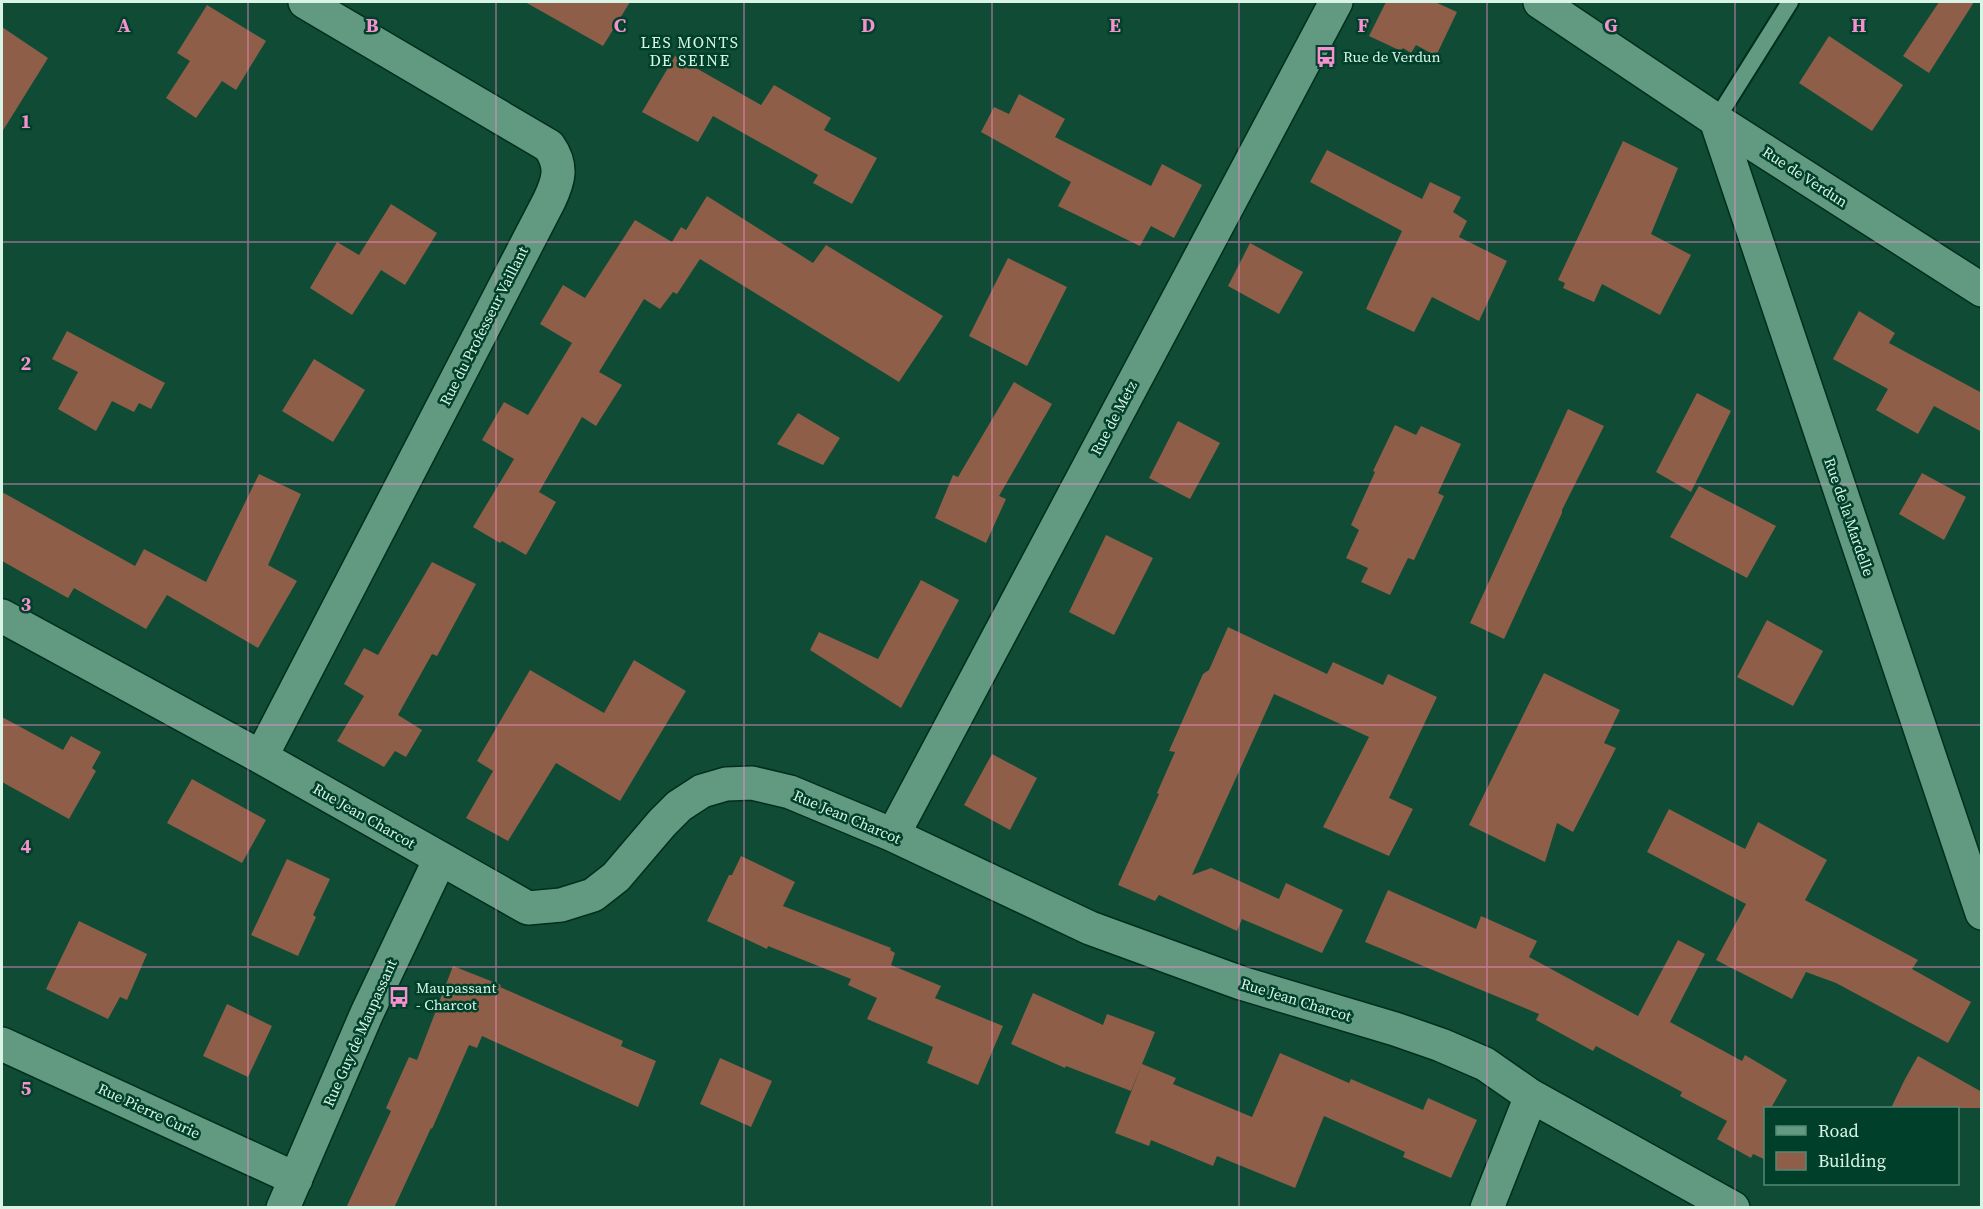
<svg xmlns="http://www.w3.org/2000/svg" width="1983" height="1209" font-family="'Source Serif 4',serif">
<style>
.building{fill:#8e5e49}
.lines{fill:none;stroke-linecap:round;stroke-linejoin:round}
.lane-casing{stroke:#012f1e;stroke-width:20}
.street-casing{stroke:#012f1e;stroke-width:36}
.lane{stroke:#629a81;stroke-width:16}
.street{stroke:#629a81;stroke-width:33}
.grid{fill:none;stroke:#f790ce;stroke-width:1.5;stroke-opacity:0.55}
.labels{text-anchor:middle;stroke-width:5;stroke-linejoin:round;paint-order:stroke}
.poi-label{font-size:15px;fill:#d7f4e5;stroke:#00402b;text-anchor:start}
.street-label{font-size:15px;fill:#d7f4e5;stroke:#00402b}
.neighbourhood-label{font-size:16px;letter-spacing:1.5px;fill:#d7f4e5;stroke:#00402b}
.grid-label{font-size:20px;text-anchor:middle;font-weight:bold;fill:#f790ce;stroke:#00402b;stroke-width:5;stroke-linejoin:round;paint-order:stroke}
</style>
<rect width="100%" height="100%" fill="#0f4b35"/>
<path class="building" d="M525 2H630L603 46Z
M1386 2H1435L1457 12 1436 56 1416 45 1411 53 1403 48 1401 51 1369 36Z
M1939 2H1974L1929 73 1903 56Z
M207 5 266 41 236 90 222 81 196 118 166 98 190 61 177 53Z
M2 27 48 58 2 132Z
M1829 36 1903 85 1872 131 1799 83Z
M675 56 761 105 774 85 831 118 824 130 877 158 852 204 813 183 818 175 713 116 698 142 642 112Z
M1019 94 1065 119 1055 137 1151 186 1162 164 1202 185 1174 238 1151 226 1140 246 1058 206 1071 182 981 132 994 107 1009 114Z
M1623 141 1678 168 1651 234 1691 255 1660 315 1602 284 1594 302 1563 288 1565 283 1558 280Z
M1327 150 1422 199 1430 182 1461 197 1453 212 1467 221 1459 237 1507 261 1479 321 1432 297 1414 332 1366 309 1402 231 1310 182Z
M707 196 813 263 826 245 943 316 899 382 700 259 677 294 673 292 660 309 644 299 599 372 622 385 596 426 582 417 539 492 556 502 526 555 502 541 500 543 473 527 514 459 482 440 504 402 528 415 572 343 540 324 563 285 585 298 635 220 672 242 681 227 686 230Z
M391 204 437 233 405 285 381 270 352 315 310 288 337 242 359 255Z
M1250 243 1303 272 1279 314 1228 286Z
M1008 258 1067 287 1027 366 969 336Z
M1859 311 1895 333 1889 343 1982 393V432L1934 406 1918 434 1876 410 1888 389 1833 359Z
M67 331 165 383 151 409 139 403 134 412 112 401 96 431 58 409 78 372 52 359Z
M314 359 365 390 333 442 282 411Z
M1014 382 1052 404 999 496 1006 499 986 543 935 518 953 475 958 477Z
M1697 393 1731 411 1691 492 1656 472Z
M1568 409 1604 426 1562 510V513L1504 639 1470 623Z
M798 413 840 438 823 465 777 444Z
M1178 421 1220 443 1190 499 1149 478Z
M1395 425 1416 435 1421 426 1461 444 1438 493 1444 496 1414 560 1408 558 1390 595 1361 582 1368 568 1346 558 1359 530 1351 525 1375 472 1373 471Z
M1922 473 1966 497 1944 540 1899 514Z
M259 474 301 494 268 565 297 581 258 648 167 595 146 629 74 588 68 598 2 561V492L135 566 144 549 206 582Z
M1699 486 1776 526 1747 578 1670 537Z
M1106 535 1153 558 1114 635 1069 612Z
M432 562 476 584 437 656 432 654 398 715 422 730 406 757 395 751 384 767 337 741 364 696 344 684 364 648 378 655Z
M921 580 959 600 901 708 810 650 819 632 878 659Z
M1767 620 1823 651 1793 706 1737 677Z
M1228 627 1327 674 1333 662 1383 685 1388 674 1437 697 1389 798 1413 809 1389 856 1323 827 1369 737 1274 694 1192 875 1211 868 1279 899 1286 883 1343 910 1322 953 1242 919 1237 931 1159 895 1155 901 1118 885 1159 794 1157 793 1175 752 1169 751 1203 674 1209 670Z
M634 660 686 691 620 801 556 763 508 841 466 818 493 771 477 761 530 670 604 713Z
M1544 673 1620 710 1604 743 1616 748 1573 832 1557 823 1545 862 1469 825Z
M2 717 63 750 71 736 101 752 92 768 96 771 69 819 2 782Z
M992 754 1037 778 1010 830 964 805Z
M192 779 266 820 242 863 167 823Z
M1669 809 1745 849 1758 822 1827 860 1805 900 1918 960 1912 969 1971 1002 1948 1043 1836 983 1806 972 1792 999 1716 960 1746 904 1647 852Z
M741 856 795 882 783 906 891 948 890 950 895 953 891 965 941 986 935 998 1003 1026 978 1085 927 1063 933 1047 867 1019 877 998 848 985 851 979 768 946 767 949 707 921 729 875H732Z
M287 859 330 879 313 915 316 917 298 956 251 935Z
M1388 890 1476 929 1481 916 1537 941 1529 957 1638 1016 1678 940 1705 954 1670 1022 1742 1061 1745 1055 1787 1080 1771 1108H1766V1160L1753 1154 1751 1158 1717 1139 1727 1121 1680 1096 1682 1092 1596 1046 1593 1051 1536 1020 1539 1014 1365 942Z
M79 921 147 954 127 1000 120 997 108 1019 46 989Z
M453 966 501 985 500 987 623 1041 621 1046 656 1061 638 1107 482 1036 477 1048 469 1045 432 1129 431 1128 394 1208H346L391 1111 386 1108 409 1057 417 1060Z
M1033 993 1103 1025 1107 1014 1155 1032 1131 1091 1066 1066 1065 1068 1011 1044Z
M227 1004 272 1026 248 1077 203 1056Z
M1280 1053 1349 1083 1351 1079 1423 1110 1428 1098 1477 1120 1451 1178 1403 1157 1405 1152 1324 1116 1295 1188 1217 1156 1213 1166 1151 1140 1149 1146 1115 1133 1142 1064 1176 1078 1173 1084 1252 1117Z
M1918 1056 1982 1092V1108H1891L1905 1079Z
M720 1058 772 1081 751 1127 700 1104Z"/>
<g class="lines">
<defs>
<path id="lane" d="M1716 120 1790 2"/>
<path id="street" d="M1540 2 1716 120 1982 290
M1716 120 1982 913
M2 616 261 757 528 908 561 905 593 895 616 877 662 823 679 806 702 791 726 784 752 783 790 792 893 835 1090 928 1241 983 1395 1029 1441 1045 1485 1064 1531 1096 1733 1208
M261 757 549 201C559 180 563 166 549 146L305 2
M893 835 1336 2
M2 1044 296 1179
M283 1208 367 1013 440 859
M1487 1208 1531 1096"/>
</defs>
<use href="#lane" class="lane-casing"/>
<use href="#street" class="street-casing"/>
<use href="#lane" class="lane"/>
<use href="#street" class="street"/>
</g>
<path class="grid" d="M248 2V1208M496 2V1208M744 2V1208M992 2V1208M1239 2V1208M1487 2V1208M1735 2V1208M2 242H1982M2 484H1982M2 725H1982M2 967H1982"/>
<defs>
<symbol id="bus-bare" viewBox="-9 -9 18 18"><path d="M-5-6H5V4H4V6H2V4H-2V6H-4V4H-5ZM-3.5-4V0h7V-4ZM-3.5 1.2v1.5H-2V1.2ZM2 1.2v1.5H3.5V1.2Z" fill="#f790ce" stroke="#00402b" stroke-width="2.5" paint-order="stroke"/></symbol>
</defs>
<g fill-rule="evenodd">
<use href="#bus-bare" x="1311" y="42" width="30" height="30"/>
<use href="#bus-bare" x="384" y="982" width="30" height="30"/>
</g>
<g class="labels">
<g class="poi-label">
<text x="1343" y="62">Rue de Verdun</text>
<text x="416" y="993">Maupassant<tspan x="416" dy="17">- Charcot</tspan></text>
</g>
<g class="street-label">
<text transform="translate(1805 177) rotate(33)" y="5">Rue de Verdun</text>
<text transform="translate(484 326) rotate(-63)" y="5">Rue du Professeur Vaillant</text>
<text transform="translate(1114 418) rotate(-62)" y="5">Rue de Metz</text>
<text transform="translate(1849 517) rotate(71)" y="5">Rue de la Mardelle</text>
<text transform="translate(364 816) rotate(30)" y="5">Rue Jean Charcot</text>
<text transform="translate(847 817) rotate(23)" y="5">Rue Jean Charcot</text>
<text transform="translate(1296 1000) rotate(17)" y="5">Rue Jean Charcot</text>
<text transform="translate(360 1033) rotate(-66)" y="5">Rue Guy de Maupassant</text>
<text transform="translate(149 1111) rotate(25)" y="5">Rue Pierre Curie</text>
</g>
<g class="neighbourhood-label">
<text x="690" y="48">LES MONTS<tspan x="690" dy="18">DE SEINE</tspan></text>
</g>
</g>
<g class="grid-label">
<text x="124" y="32">A</text>
<text x="372" y="32">B</text>
<text x="620" y="32">C</text>
<text x="868" y="32">D</text>
<text x="1115" y="32">E</text>
<text x="1363" y="32">F</text>
<text x="1611" y="32">G</text>
<text x="1859" y="32">H</text>
<text x="26" y="128">1</text>
<text x="26" y="370">2</text>
<text x="26" y="611">3</text>
<text x="26" y="853">4</text>
<text x="26" y="1095">5</text>
</g>
<rect width="1983" height="1209" fill="none" stroke="#d7f4e5" stroke-width="6"/>
<rect x="1764" y="1107" width="195" height="78" fill="#00402b" stroke="#568875" stroke-width="1.5"/>
<rect x="1776" y="1126" width="30" height="9" fill="#629a81" stroke="#568875" stroke-width="1.5"/>
<text x="1818" y="1137" font-size="18" fill="#d7f4e5">Road</text>
<rect x="1776" y="1152" width="30" height="18" fill="#8e5e49" stroke="#568875" stroke-width="1.5"/>
<text x="1818" y="1167" font-size="18" fill="#d7f4e5">Building</text>
</svg>
